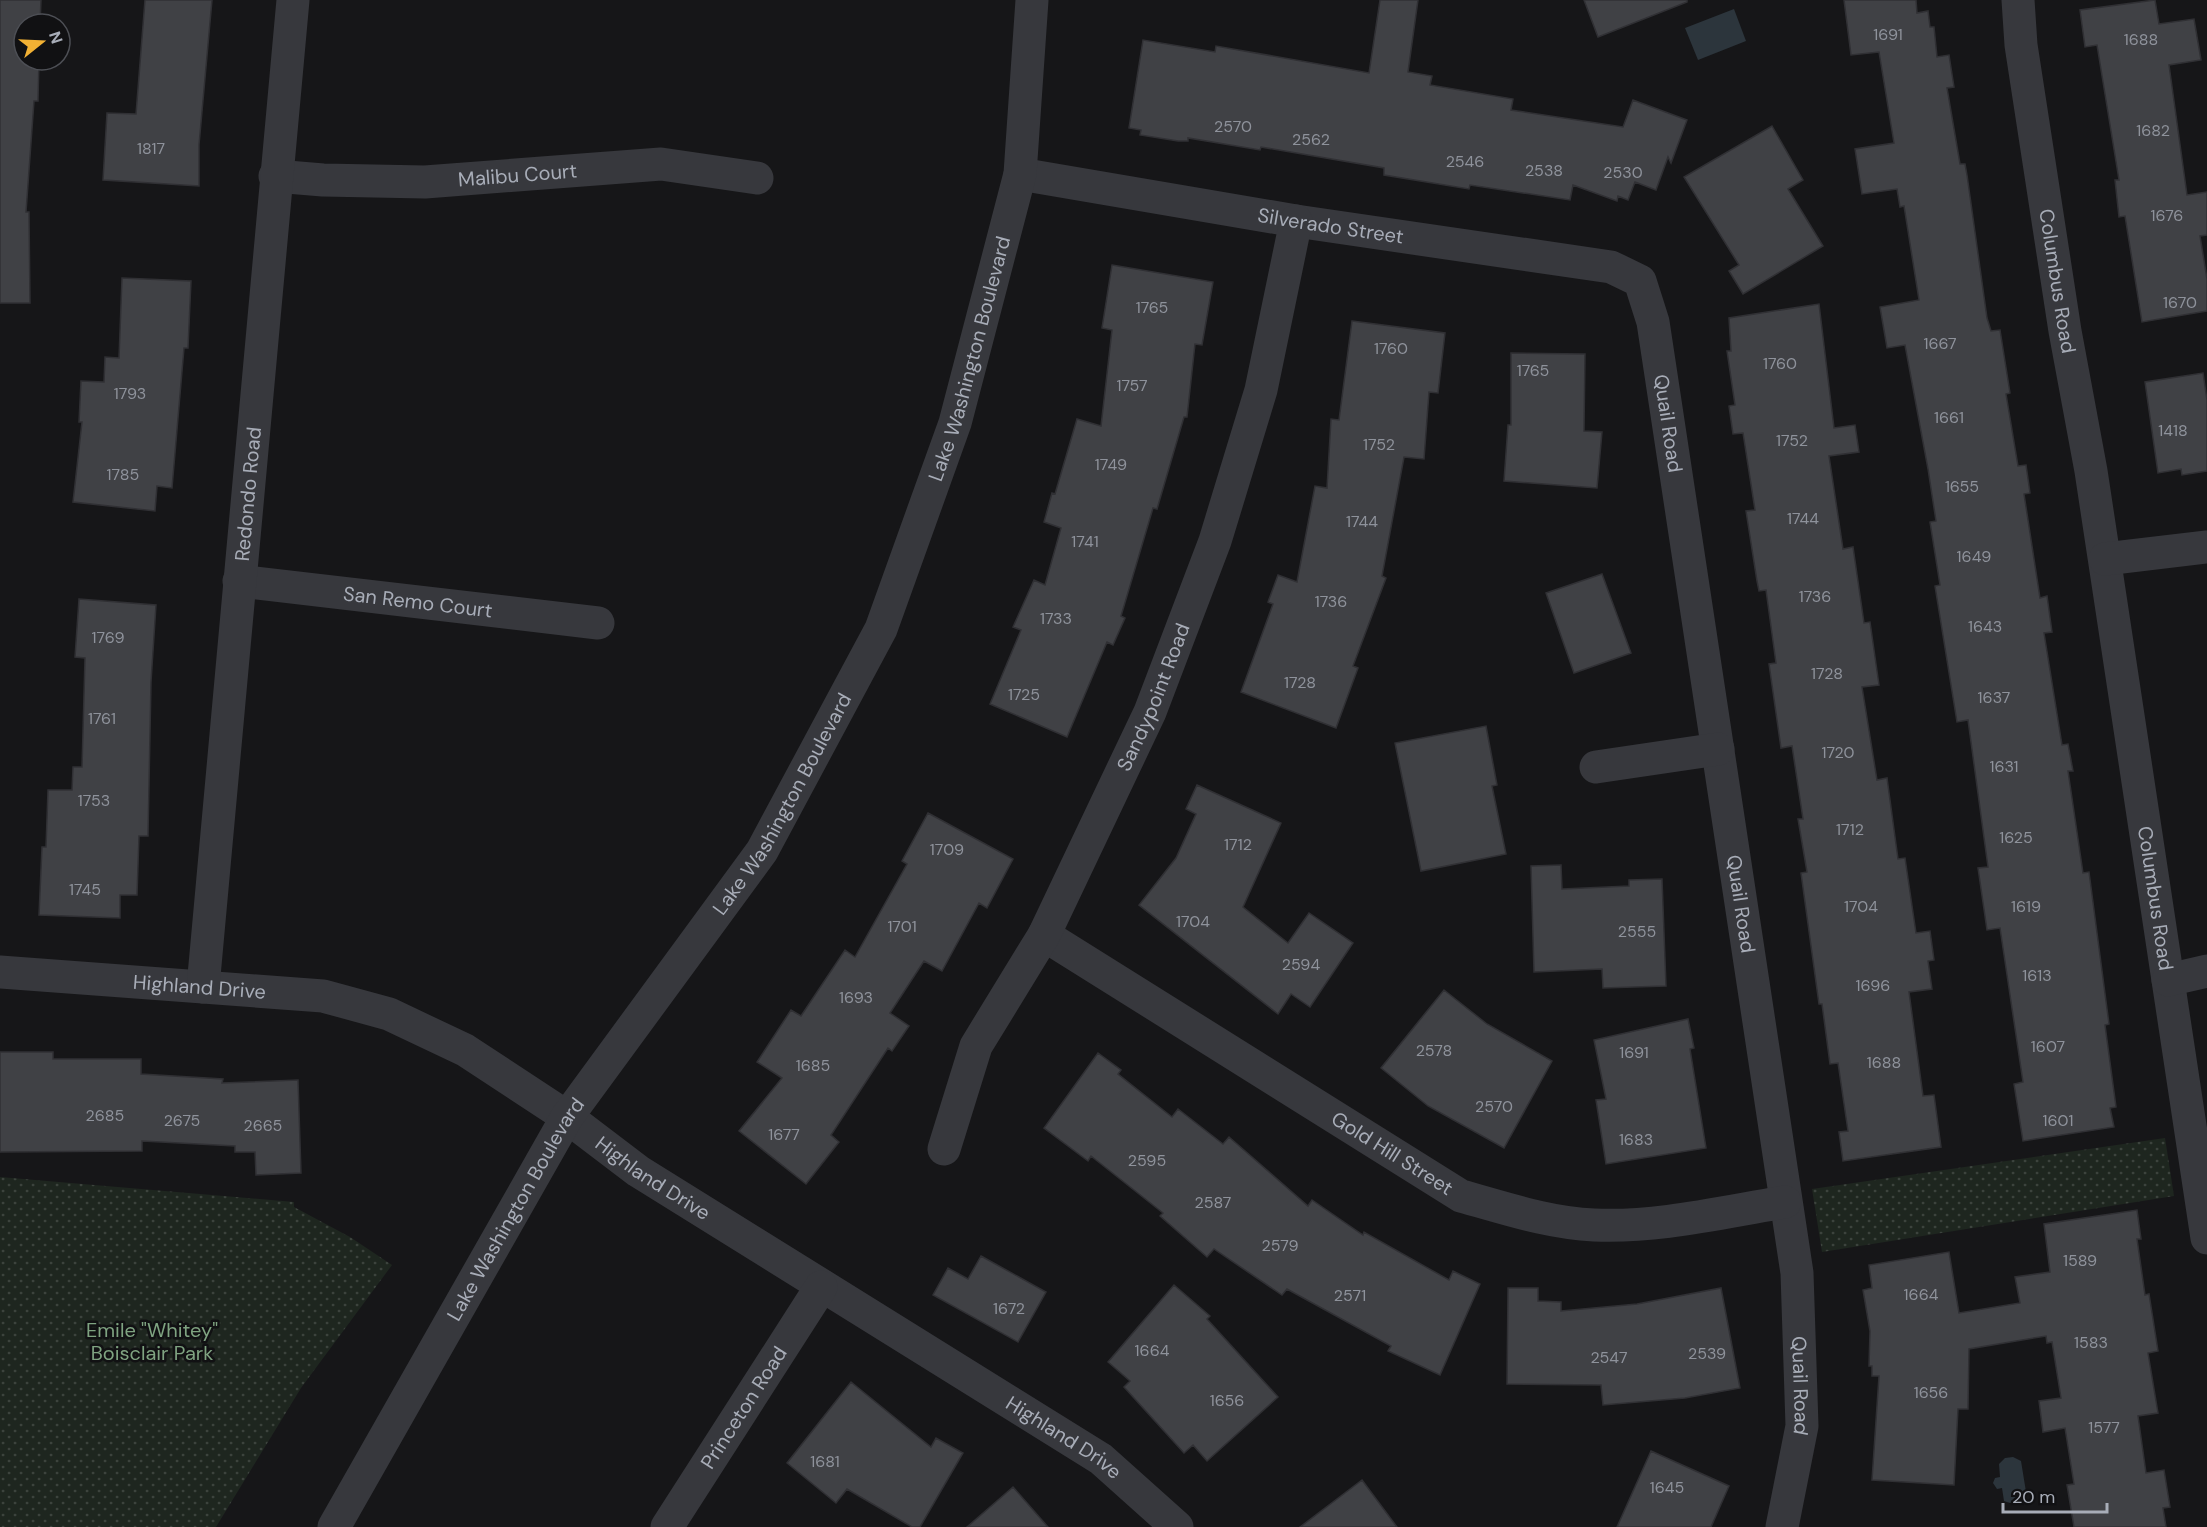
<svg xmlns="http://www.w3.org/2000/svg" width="2207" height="1527" font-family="'DM Sans',sans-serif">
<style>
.park{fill:url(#park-dots)}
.water{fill:#2c353c}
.building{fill:#404145;stroke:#303034;stroke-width:1.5}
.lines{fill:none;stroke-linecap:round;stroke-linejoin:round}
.minor{stroke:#37383d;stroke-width:33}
.labels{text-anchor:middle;stroke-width:5;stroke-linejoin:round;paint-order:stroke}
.number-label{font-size:16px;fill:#8e929b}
.street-label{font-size:20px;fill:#a8adb8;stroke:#111113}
.park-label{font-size:20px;fill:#7fa381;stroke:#111113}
</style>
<defs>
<pattern id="park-dots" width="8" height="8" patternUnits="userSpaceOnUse" patternTransform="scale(1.5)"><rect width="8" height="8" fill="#1e261f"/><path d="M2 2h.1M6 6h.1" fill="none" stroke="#3c433d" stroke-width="1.8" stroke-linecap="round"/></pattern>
</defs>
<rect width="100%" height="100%" fill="#161618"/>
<path class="park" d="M2165 1138 2174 1196 1822 1252 1812 1189Z
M0 1177 294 1202V1207L350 1237 392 1265 301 1388 216 1527H0Z"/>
<path class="water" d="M1734 9 1746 41 1698 60 1685 28Z
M2013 1457 2021 1461 2027 1498C2017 1505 2016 1505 2004 1501L2002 1488 1997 1489 1993 1483 1995 1478 2000 1477 1999 1464 2005 1458Z"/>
<path class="building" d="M0 0H41L40 24H24V60H39L38 101H34L26 212H29L30 303H0Z
M145 0H212L199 145V186L103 180 107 113 136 114Z
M1380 0H1418L1408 72 1432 76 1430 85 1513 99 1511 110 1623 127 1633 100 1687 120 1671 163 1668 157 1656 190 1635 182 1628 200 1618 196 1617 201 1573 185 1570 200 1470 185 1469 189 1384 175V168L1261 147 1260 150 1188 138V141H1178L1140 135 1141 130 1129 128 1143 40 1215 52 1216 46 1369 73Z
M1584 0H1687V2L1598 37Z
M1844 0H1916L1917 13 1928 11 1930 27H1934L1937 57 1949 55 1954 87 1947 88 1960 164H1965L1967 175 1987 318 1991 331 2000 330 2010 393 2006 394 2018 466 2026 465 2030 493 2024 494 2040 598 2047 596 2052 632 2044 633 2062 745 2068 744 2073 771H2068L2083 873 2089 872 2109 1024 2105 1025 2116 1107 2110 1108 2114 1127 2023 1141 2014 1084 2023 1082 2000 928 1987 930 1978 868 1988 867 1968 720 1957 722 1935 586 1940 585 1930 522 1936 521 1928 469 1905 345 1887 348 1880 307 1919 300 1904 206 1900 207 1897 189 1862 194 1855 149 1894 143 1879 52 1851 55Z
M2155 0 2159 24 2194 19 2201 60 2169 65 2187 195 2207 192V235L2200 236 2207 279V311L2142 322 2125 216 2119 217 2115 180H2119L2097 45 2085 47 2080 10Z
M1772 126 1803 180 1788 189 1823 246 1743 294 1729 271 1739 265 1684 177Z
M1112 265 1213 282 1202 345 1195 344 1187 417H1184L1157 509 1153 508 1121 616 1125 618 1113 645 1107 642 1067 737 990 704 1021 630 1013 627 1034 580 1045 585 1061 528 1044 522 1052 493 1055 494 1077 419 1101 426 1112 330 1102 328Z
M122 278 191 281 188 348H184L172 488 157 486 155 511 73 502 82 422H79L81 381 104 382 105 357 119 358Z
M1819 304 1834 428 1855 425 1859 452 1829 456 1843 549 1853 547 1864 623 1870 622 1879 685 1862 687 1877 780 1887 778 1898 859 1905 858 1916 933 1930 931 1934 960 1928 961 1932 989 1909 992 1923 1096 1934 1095 1941 1147 1843 1161 1839 1132 1848 1131 1838 1063 1830 1064 1822 1004H1819L1801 873 1807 872 1798 819H1803L1792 746 1781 748 1769 664 1776 663 1766 590 1759 591 1757 581 1746 511 1755 510 1743 433 1733 434 1729 406 1735 405 1727 351H1731L1729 318Z
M1352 321 1445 333 1438 393 1429 392 1424 459 1404 457 1382 576 1386 578 1353 666 1358 668 1336 728 1241 692 1273 604 1268 602 1278 575 1297 582 1315 486 1327 488 1331 419 1339 420Z
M1511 353 1585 354 1584 431 1602 432 1597 488 1504 481 1508 425H1511Z
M2203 373 2207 400V471L2182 475 2181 469 2158 473 2145 382Z
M1602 574 1631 653 1574 673 1546 593Z
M79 599 156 605 151 682 148 836H139L137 895H120V918L39 915 42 847H46L48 790H72L73 767H82L85 658 75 657Z
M1486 726 1497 785 1492 786 1506 854 1421 871 1395 743Z
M1197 785 1281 823 1243 907 1288 943 1309 913 1353 943 1310 1007 1291 994 1278 1014 1139 905 1176 858 1196 814 1186 809Z
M928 813 1013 859 987 908 979 903 942 971 924 961 890 1013 909 1026 892 1051 888 1048 831 1135 839 1142 806 1184 739 1131 782 1078 757 1062 791 1010 801 1016 845 950 855 957 907 864 902 861Z
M1561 865 1562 889 1629 886V880L1662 879 1666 986 1603 988 1602 969 1534 972 1531 866Z
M1444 990 1487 1024 1552 1061 1504 1148 1428 1106 1381 1068Z
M1688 1019 1694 1048 1690 1049 1706 1148 1606 1164 1596 1100 1606 1099 1594 1040Z
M0 1052H53V1059H141V1074L223 1079 222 1083 298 1080 301 1173 256 1175 255 1152H235V1146L142 1141V1151L0 1152Z
M1098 1053 1121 1070 1118 1074 1172 1117 1178 1109 1223 1144 1229 1137 1308 1206 1312 1200 1363 1235 1364 1232 1449 1280 1453 1271 1480 1284 1440 1375 1388 1351 1391 1346 1287 1289 1282 1295 1214 1249 1207 1257 1160 1216 1163 1213 1091 1156 1088 1161 1044 1128Z
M2137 1210 2141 1239H2137L2145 1295 2149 1294 2158 1351 2148 1353 2158 1413 2138 1416 2146 1473 2164 1470 2170 1507 2163 1508 2166 1527H2074L2067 1485 2074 1484 2065 1428 2043 1432 2039 1401 2061 1398 2052 1342 2047 1343 2046 1336 1969 1349 1968 1409H1958L1954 1485 1872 1480 1879 1376H1872V1366H1869L1870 1331 1863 1290 1872 1288 1869 1265 1949 1252 1959 1313 2020 1303 2015 1277 2050 1272 2044 1224Z
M981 1256 1046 1292 1018 1342 933 1295 948 1268 968 1279Z
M1174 1285 1210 1316 1207 1319 1278 1397 1207 1461 1193 1445 1184 1453 1124 1387 1130 1381 1108 1362Z
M1508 1288H1538V1301L1561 1302V1311L1637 1304 1721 1288 1740 1388 1685 1398 1603 1405 1601 1385 1507 1384Z
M851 1382 931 1447 936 1438 963 1453 920 1527H912L847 1489 836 1503 787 1463Z
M1651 1451 1729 1486 1711 1527H1617Z
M1362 1480 1397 1527H1300Z
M1013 1487 1048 1527H967Z"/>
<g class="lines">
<g class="minor">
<path id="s1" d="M2018 0 2021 45 2065 331 2091 471 2207 1238"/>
<path id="s2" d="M1020 174 1296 221 1611 267 1640 281 1653 322 1797 1273 1802 1426 1782 1527"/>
<path id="s3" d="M275 176 323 180 425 182 661 164 757 178"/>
<path d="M2105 559 2207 547"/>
<path id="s4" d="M239 581 598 623"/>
<path d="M1596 767 1718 749"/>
<path id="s5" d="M1044 935 1461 1196C1505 1208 1548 1223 1594 1225 1657 1228 1723 1212 1785 1202"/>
<path id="s6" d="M0 972 323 996 389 1014 465 1050 567 1117 638 1171 1101 1459 1177 1527"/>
<path d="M2168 980 2207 971"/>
<path id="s7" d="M203 987 293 0"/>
<path id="s8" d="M944 1149 976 1046 1044 935 1150 712 1215 541 1261 390 1296 221"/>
<path id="s9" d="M334 1527 567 1117 762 851 881 629 955 423 1020 174 1032 0"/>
<path id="s10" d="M667 1527 821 1287"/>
</g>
</g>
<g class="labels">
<g class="number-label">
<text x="1888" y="40">1691</text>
<text x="2141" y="45">1688</text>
<text x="1233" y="132">2570</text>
<text x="2153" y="136">1682</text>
<text x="1311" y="145">2562</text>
<text x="151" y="154">1817</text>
<text x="1465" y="167">2546</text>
<text x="1544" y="176">2538</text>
<text x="1623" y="178">2530</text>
<text x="2167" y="221">1676</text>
<text x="2180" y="308">1670</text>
<text x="1152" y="313">1765</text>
<text x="1940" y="349">1667</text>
<text x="1391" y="354">1760</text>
<text x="1780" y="369">1760</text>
<text x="1533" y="376">1765</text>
<text x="1132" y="391">1757</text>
<text x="130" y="399">1793</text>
<text x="1949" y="423">1661</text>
<text x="2173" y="436">1418</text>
<text x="1792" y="446">1752</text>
<text x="1379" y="450">1752</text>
<text x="1111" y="470">1749</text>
<text x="123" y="480">1785</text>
<text x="1962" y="492">1655</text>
<text x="1803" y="524">1744</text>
<text x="1362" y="527">1744</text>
<text x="1085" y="547">1741</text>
<text x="1974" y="562">1649</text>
<text x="1815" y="602">1736</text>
<text x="1331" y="607">1736</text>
<text x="1056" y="624">1733</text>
<text x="1985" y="632">1643</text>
<text x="108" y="643">1769</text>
<text x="1827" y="679">1728</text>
<text x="1300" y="688">1728</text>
<text x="1024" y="700">1725</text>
<text x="1994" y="703">1637</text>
<text x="102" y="724">1761</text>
<text x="1838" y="758">1720</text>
<text x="2004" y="772">1631</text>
<text x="94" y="806">1753</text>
<text x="1850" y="835">1712</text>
<text x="2016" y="843">1625</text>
<text x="1238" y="850">1712</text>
<text x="947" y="855">1709</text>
<text x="85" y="895">1745</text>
<text x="1861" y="912">1704</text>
<text x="2026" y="912">1619</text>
<text x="1193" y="927">1704</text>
<text x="902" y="932">1701</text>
<text x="1637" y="937">2555</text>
<text x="1301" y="970">2594</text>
<text x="2037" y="981">1613</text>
<text x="1873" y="991">1696</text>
<text x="856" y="1003">1693</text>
<text x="2048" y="1052">1607</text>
<text x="1434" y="1056">2578</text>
<text x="1634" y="1058">1691</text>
<text x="1884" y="1068">1688</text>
<text x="813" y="1071">1685</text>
<text x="1494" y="1112">2570</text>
<text x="105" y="1121">2685</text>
<text x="182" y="1126">2675</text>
<text x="2058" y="1126">1601</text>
<text x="263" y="1131">2665</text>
<text x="784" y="1140">1677</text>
<text x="1636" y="1145">1683</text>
<text x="1147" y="1166">2595</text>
<text x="1213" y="1208">2587</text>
<text x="1280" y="1251">2579</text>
<text x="2080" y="1266">1589</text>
<text x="1921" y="1300">1664</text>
<text x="1350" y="1301">2571</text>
<text x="1009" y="1314">1672</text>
<text x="2091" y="1348">1583</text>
<text x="1152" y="1356">1664</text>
<text x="1707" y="1359">2539</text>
<text x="1609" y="1363">2547</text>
<text x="1931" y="1398">1656</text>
<text x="1227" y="1406">1656</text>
<text x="2104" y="1433">1577</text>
<text x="825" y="1467">1681</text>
<text x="1667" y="1493">1645</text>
</g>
<g class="street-label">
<text dy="7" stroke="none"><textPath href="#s3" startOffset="243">Malibu Court</textPath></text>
<text dy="7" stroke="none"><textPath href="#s2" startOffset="315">Silverado Street</textPath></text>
<text dy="7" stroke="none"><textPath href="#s1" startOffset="284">Columbus Road</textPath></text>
<text dy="7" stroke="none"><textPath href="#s9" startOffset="1338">Lake Washington Boulevard</textPath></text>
<text dy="7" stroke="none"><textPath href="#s2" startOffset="776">Quail Road</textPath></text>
<text dy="7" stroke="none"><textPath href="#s7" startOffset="495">Redondo Road</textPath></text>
<text dy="7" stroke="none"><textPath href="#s4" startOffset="180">San Remo Court</textPath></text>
<text dy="7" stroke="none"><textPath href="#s8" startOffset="500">Sandypoint Road</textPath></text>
<text dy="7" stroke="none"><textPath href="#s9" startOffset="852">Lake Washington Boulevard</textPath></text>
<text dy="7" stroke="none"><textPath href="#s1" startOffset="909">Columbus Road</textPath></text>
<text dy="7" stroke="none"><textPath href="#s2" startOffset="1262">Quail Road</textPath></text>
<text dy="7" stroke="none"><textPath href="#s6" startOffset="200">Highland Drive</textPath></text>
<text dy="7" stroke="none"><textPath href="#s5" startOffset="411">Gold Hill Street</textPath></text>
<text dy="7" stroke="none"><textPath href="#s6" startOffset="704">Highland Drive</textPath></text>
<text dy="7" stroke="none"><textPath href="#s9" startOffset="366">Lake Washington Boulevard</textPath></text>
<text dy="7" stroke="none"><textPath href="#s2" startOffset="1748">Quail Road</textPath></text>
<text dy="7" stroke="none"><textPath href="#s10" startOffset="142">Princeton Road</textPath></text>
<text dy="7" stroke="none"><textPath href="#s6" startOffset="1190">Highland Drive</textPath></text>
</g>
<g class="park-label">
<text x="152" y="1337">Emile "Whitey"<tspan x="152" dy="23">Boisclair Park</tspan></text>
</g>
</g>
<g transform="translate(42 42) rotate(72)"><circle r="28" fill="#111113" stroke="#4d4f55" stroke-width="1.5"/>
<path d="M0-4.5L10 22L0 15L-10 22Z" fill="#f2b134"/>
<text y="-9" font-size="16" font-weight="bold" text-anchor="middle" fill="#a8adb8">N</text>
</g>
<path d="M2003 1503v9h104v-9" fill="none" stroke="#a8adb8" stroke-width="3"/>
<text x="2012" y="1503" font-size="18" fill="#a8adb8" stroke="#111113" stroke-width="4.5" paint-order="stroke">20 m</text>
</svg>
